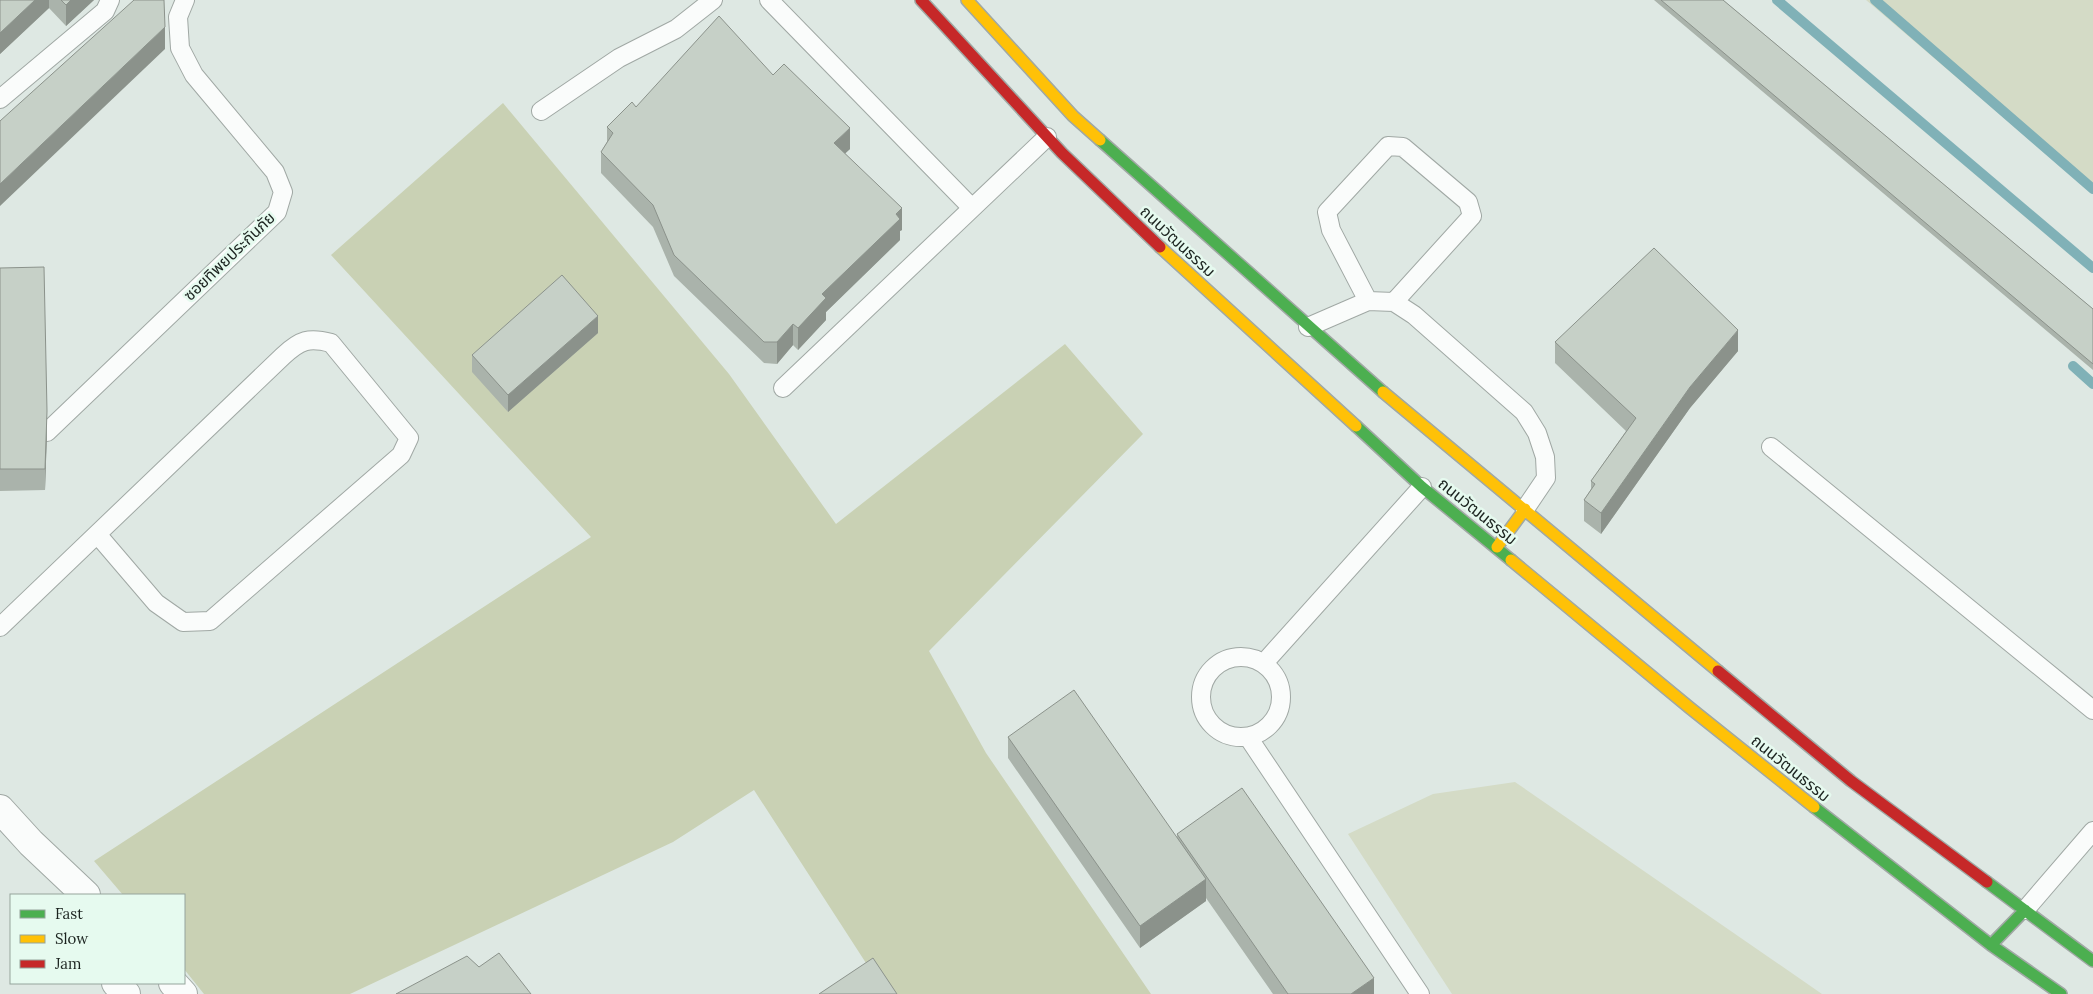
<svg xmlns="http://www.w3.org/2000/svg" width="2093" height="994" font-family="Lora,'Noto Sans Thai',serif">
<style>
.green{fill:#d4dbc6}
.forest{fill:#c9d1b4}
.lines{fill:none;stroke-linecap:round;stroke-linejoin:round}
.stream{stroke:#80b1b7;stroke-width:10}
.lane-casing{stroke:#a0a8a4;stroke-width:20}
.street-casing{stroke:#a0a8a4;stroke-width:30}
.fast-casing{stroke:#a0a8a4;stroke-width:14}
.slow-casing{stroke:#a0a8a4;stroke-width:14}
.jam-casing{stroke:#a0a8a4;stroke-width:14}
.lane{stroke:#fafcfb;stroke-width:18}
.street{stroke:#fafcfb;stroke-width:28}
.fast{stroke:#4caf50;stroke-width:11}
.slow{stroke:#ffc107;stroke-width:11}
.jam{stroke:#c62828;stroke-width:11}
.wall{fill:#aab3ab}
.shaded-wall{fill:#8b928b}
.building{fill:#c6d0c7;stroke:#8b928b}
.labels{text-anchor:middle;stroke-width:5;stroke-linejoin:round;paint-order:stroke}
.street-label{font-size:16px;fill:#1b231f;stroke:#e6faef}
</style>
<rect width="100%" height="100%" fill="#dee8e3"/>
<path class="green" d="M1866 0H2093V194Z
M1515 782 1822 994H1452L1348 834 1433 794Z"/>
<path class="forest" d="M503 103 729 374 836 524 1065 344 1143 434 929 651 986 753 1151 994H886L754 790 673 842 350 994H204L184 969V895H123L94 861 591 537 331 255Z"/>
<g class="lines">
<path class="stream" d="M1777 0 2093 268
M1875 0 2093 189
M2073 366 2093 384"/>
<defs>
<path id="lane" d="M769 0 972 208
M0 99 105 11 110 0
M541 111 619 58 676 29 713 0
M1368 301 1331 230 1327 212 1388 146 1403 147 1468 202 1472 216 1394 302
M1308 327 1368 301 1394 302 1414 315 1524 412 1537 433 1545 457 1546 478 1525 509
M783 388 1047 137
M47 432 277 212 283 192 275 172 194 75 180 48 178 17 185 0
M1771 447 2093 710
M0 627 283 356C300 340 309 337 331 343L409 438 401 455 210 621 183 622 156 603 97 534
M1201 697a40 40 0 1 1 80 0a40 40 0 1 1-80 0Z
M1264 663 1422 487
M1248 737 1420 994
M2025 910 2093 831"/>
<path id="street" d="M0 809 31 843 86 895
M116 983 126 994
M173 983 183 994"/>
<path id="fast" d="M1100 140 1383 392
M1356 426 1422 487 1511 560
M1814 807 1991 945 2061 994
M1987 882 2093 961
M1991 945 2025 910"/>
<path id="slow" d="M967 0 1073 116 1100 140
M1160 247 1356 426
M1383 392 1718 671
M1497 547 1525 509
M1511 560 1690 708 1814 807"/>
<path id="jam" d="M921 0 1062 153 1160 247
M1718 671 1851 781 1987 882"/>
</defs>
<use href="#lane" class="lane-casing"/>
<use href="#street" class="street-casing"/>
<use href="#fast" class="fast-casing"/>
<use href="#slow" class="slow-casing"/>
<use href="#jam" class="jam-casing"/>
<use href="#lane" class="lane"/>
<use href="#street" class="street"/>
<use href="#fast" class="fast"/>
<use href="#slow" class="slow"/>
<use href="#jam" class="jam"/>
</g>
<path class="wall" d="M0 0H94L66 26 49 8 0 54Z
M1654 0H1723L2093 309V370Z
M773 75 850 149 845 153 902 230 900 231V240L826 312V320L798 350 793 345 777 364 764 363 674 276 653 227 601 173V152L607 142V127L636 107Z
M0 268 47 432 45 490 0 491Z
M598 333 508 412 472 372V355Z
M1555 342 1738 351 1690 408 1601 534 1584 521V500L1591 489V481L1626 431 1555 363Z
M1008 737 1177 837V834L1374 994H1273L1206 898V901L1140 948 1008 758Z"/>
<path class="shaded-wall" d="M35 0H49V8L0 54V33Z
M71 0H94L66 26V5Z
M165 27V49L0 206V184Z
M850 128V149L834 164V143Z
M902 208V230L900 231V240L826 312V320L798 350V328L822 294Z
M598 316V333L508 412V395Z
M793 324V345L777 364V342Z
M1738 330V351L1690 408 1601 534V513L1690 387Z
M47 411V432L45 490V469Z
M1206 879V901L1140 948V926Z
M1374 978V994H1351Z"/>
<path class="building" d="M0 0H35L0 33Z
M61 0H71L66 5Z
M134 0H164L165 27 0 184V121Z
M1661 0H1723L2093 309V364Z
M719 16 773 75 784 64 850 128 834 143 902 208 896 214 900 219 822 294 826 298 798 328 793 324 777 342H764L674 255 653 205 601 152 613 133 607 127 632 102 636 107Z
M1654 248 1738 330 1690 387 1601 513 1584 500 1595 484 1591 481 1636 418 1555 342Z
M44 267 47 411 45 469H0V268Z
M562 275 598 316 508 395 472 355Z
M1074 690 1206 879 1140 926 1008 737Z
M1242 788 1374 978 1351 994H1288L1177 834Z
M499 953 531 994H396L467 956 479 967Z
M873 958 897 994H819Z"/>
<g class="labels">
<g class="street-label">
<text transform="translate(1178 241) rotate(43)" y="6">ถนนวัฒนธรรม</text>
<text transform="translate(229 256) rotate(-44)" y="6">ซอยทิพยประกันภัย</text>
<text transform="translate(1478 511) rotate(39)" y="6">ถนนวัฒนธรรม</text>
<text transform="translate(1791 768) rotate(39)" y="6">ถนนวัฒนธรรม</text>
</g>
</g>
<rect x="10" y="894" width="175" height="90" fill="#e6faef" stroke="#95a49c"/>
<rect x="20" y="910" width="25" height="8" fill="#4caf50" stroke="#95a49c"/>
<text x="55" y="919" font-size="15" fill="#1b231f">Fast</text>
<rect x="20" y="935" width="25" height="8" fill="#ffc107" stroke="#95a49c"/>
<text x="55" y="944" font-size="15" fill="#1b231f">Slow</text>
<rect x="20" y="960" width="25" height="8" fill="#c62828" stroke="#95a49c"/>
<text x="55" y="969" font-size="15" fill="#1b231f">Jam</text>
</svg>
